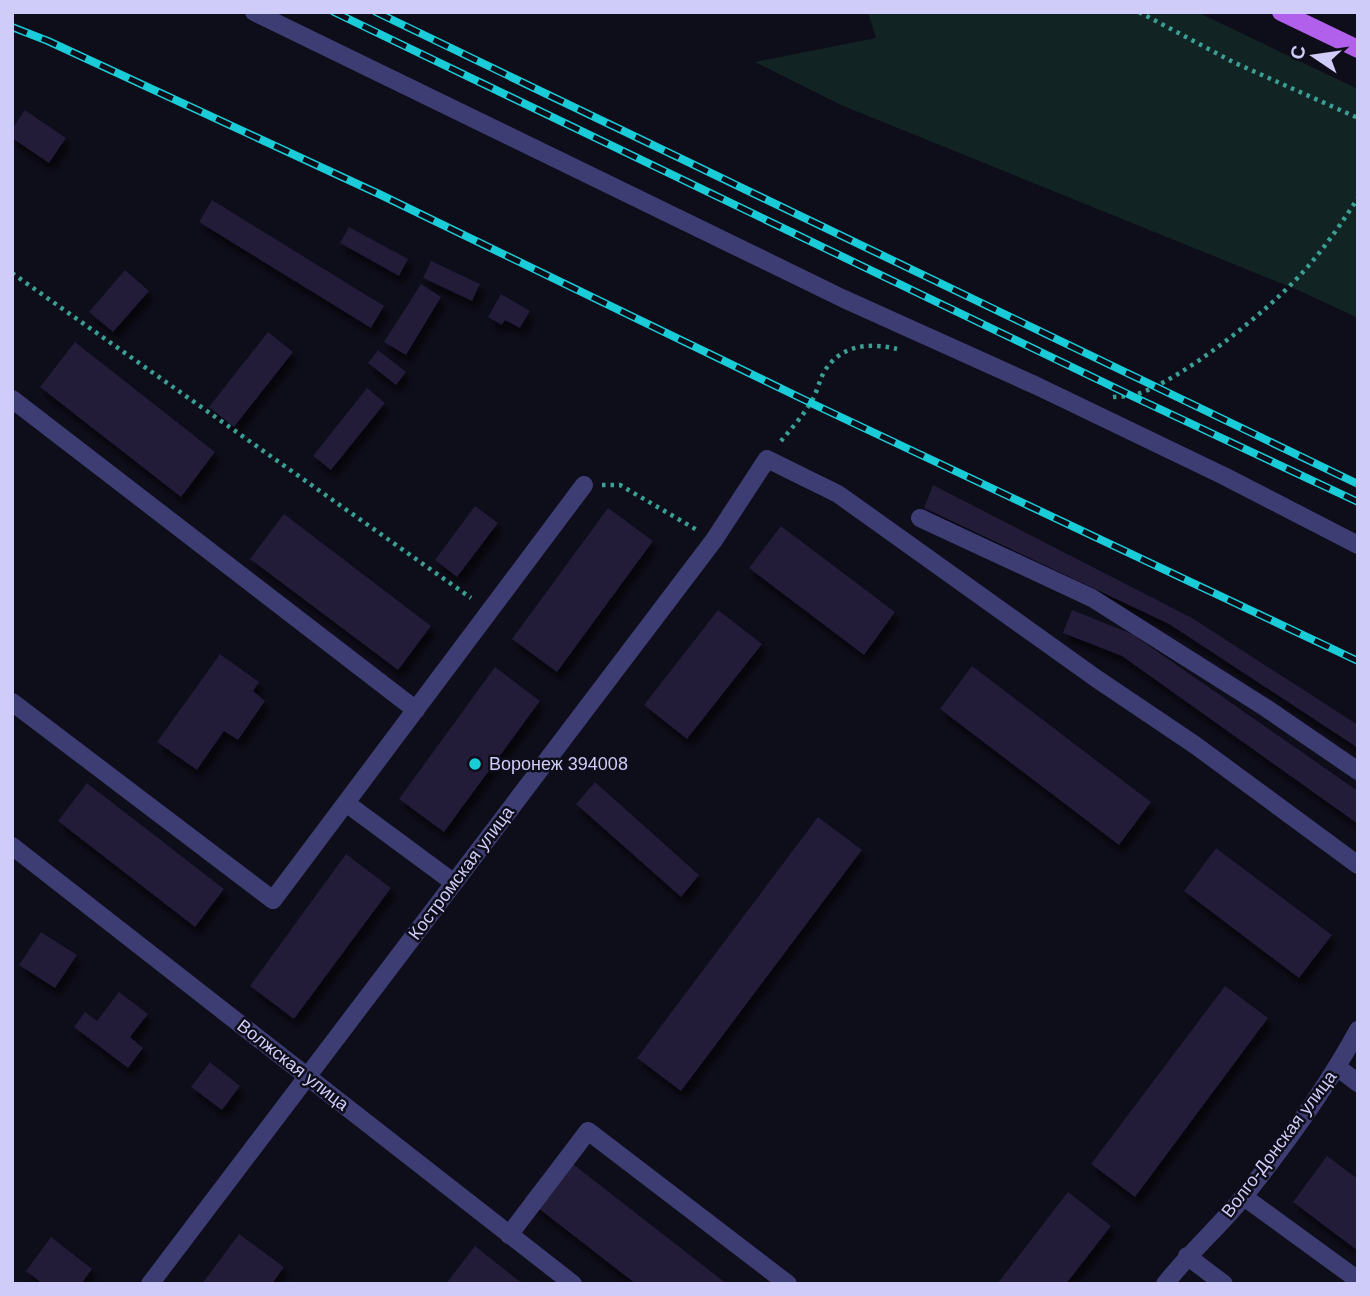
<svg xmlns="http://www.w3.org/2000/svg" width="1370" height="1296" font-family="Arial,sans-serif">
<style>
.green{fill:#112322}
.building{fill:#201b39;filter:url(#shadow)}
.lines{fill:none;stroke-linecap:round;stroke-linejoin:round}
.path{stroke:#3a9f94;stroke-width:4.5;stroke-dasharray:3.5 5;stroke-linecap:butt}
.minor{stroke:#3d3d74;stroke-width:18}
.major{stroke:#b160ec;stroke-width:18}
.rail-casing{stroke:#1accd7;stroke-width:8}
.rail{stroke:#0e0d1a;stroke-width:5;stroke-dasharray:16;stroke-linecap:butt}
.poi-dot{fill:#1accd7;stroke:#0e0d1a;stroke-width:2.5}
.labels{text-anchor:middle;stroke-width:5;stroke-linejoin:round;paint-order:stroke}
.poi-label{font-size:18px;fill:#cfccf9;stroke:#0e0d1a;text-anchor:start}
.street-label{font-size:18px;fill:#cfccf9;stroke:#0e0d1a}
</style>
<defs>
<filter id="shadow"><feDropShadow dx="4.5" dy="8" stdDeviation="3.5" flood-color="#0009"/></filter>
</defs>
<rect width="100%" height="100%" fill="#0e0d1a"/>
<path class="green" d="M868 12H1197L1358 89V318L1300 291 841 105 755 62 876 38Z"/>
<path class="building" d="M25 110 66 138 49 163 12 138V129Z
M212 200 384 306 371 328 199 222Z
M349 227 408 259 399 276 340 243Z
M431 261 480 284 472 301 423 278Z
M125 270 149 291 113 332 89 312Z
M421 284 441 297 406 355 384 342Z
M501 294 530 311 520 328 505 320 502 325 488 317Z
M268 332 293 352 234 427 209 407Z
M75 342 215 452 181 497 40 387Z
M378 350 406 372 396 385 368 363Z
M367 388 385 403 331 470 313 456Z
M933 485 1192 618 1358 725V748L1169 624 924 508Z
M475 506 498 523 457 577 435 560Z
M608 508 653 541 557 672 512 639Z
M284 514 431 626 398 670 250 559Z
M781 526 895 612 864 655 749 568Z
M718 610 762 644 687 739 644 705Z
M1072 610 1132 634 1358 791V824L1122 656 1063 633Z
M220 654 259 682 253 691 265 701 238 740 224 731 197 770 157 742Z
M972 666 1151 802 1119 845 940 709Z
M495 667 540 701 444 832 399 799Z
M595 782 699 875 681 897 576 804Z
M87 783 224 889 195 927 58 821Z
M818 817 862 850 681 1091 637 1058Z
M1216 848 1332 935 1299 978 1184 891Z
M346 854 391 888 294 1019 250 986Z
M41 932 77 955 55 988 19 965Z
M1225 986 1268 1018 1135 1197 1091 1164Z
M119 992 148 1014 130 1037 143 1048 128 1068 74 1027 85 1012 97 1021Z
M210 1062 240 1086 222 1110 191 1087Z
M560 1154 727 1284H636L525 1198Z
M1327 1156 1358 1179V1251L1293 1202Z
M1068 1192 1111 1226 1066 1284H997Z
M239 1234 284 1267 272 1284H202Z
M51 1237 92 1269 81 1284H43L26 1271Z
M475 1246 523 1284H446Z"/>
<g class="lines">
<path class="path" d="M1139 12 1233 62 1358 118
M12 273 471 598
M1113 397C1120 396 1128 397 1135 395 1184 379 1268 311 1303 272 1324 249 1341 224 1358 198
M781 441C791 429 803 416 811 402 817 393 819 381 824 372 840 345 869 342 897 349
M602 485H620L697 530"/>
<path class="minor" d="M254 12 844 299 1037 386 1224 476 1358 545
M12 399 416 710
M920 518 1092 598 1266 708 1358 771
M12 702 273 900 584 485
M346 803 453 882
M12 846 573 1284
M1337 1067 1358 1083
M1244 1197 1358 1280
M509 1235 588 1131 788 1284
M1187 1256 1224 1284
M150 1284 714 540 767 459 838 494 1097 679 1195 745 1358 865
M1165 1284C1190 1252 1220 1226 1245 1195 1285 1145 1327 1087 1358 1030"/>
<path class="major" d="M1281 12 1358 49"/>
<defs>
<path id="rail" d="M334 12 1132 396 1358 502
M376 12 1358 484
M12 27 48 41 379 194 811 403 1358 661"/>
</defs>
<use href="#rail" class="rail-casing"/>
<use href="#rail" class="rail"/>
</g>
<circle class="poi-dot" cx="475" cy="764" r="7"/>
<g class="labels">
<g class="poi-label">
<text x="489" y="770">Воронеж 394008</text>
</g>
<g class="street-label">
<text transform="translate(461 873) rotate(-53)" y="6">Костромская улица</text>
<text transform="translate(293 1065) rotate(38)" y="6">Волжская улица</text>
<text transform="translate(1279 1144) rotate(-53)" y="6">Волго-Донская улица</text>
</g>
</g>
<rect width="1370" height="1296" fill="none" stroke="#cfccf9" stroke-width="28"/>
<g transform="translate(1314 56) rotate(283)" stroke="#0e0d1a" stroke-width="5" paint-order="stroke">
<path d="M0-5L12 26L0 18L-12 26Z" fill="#cfccf9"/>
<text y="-10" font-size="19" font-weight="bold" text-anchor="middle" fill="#cfccf9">С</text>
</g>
</svg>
